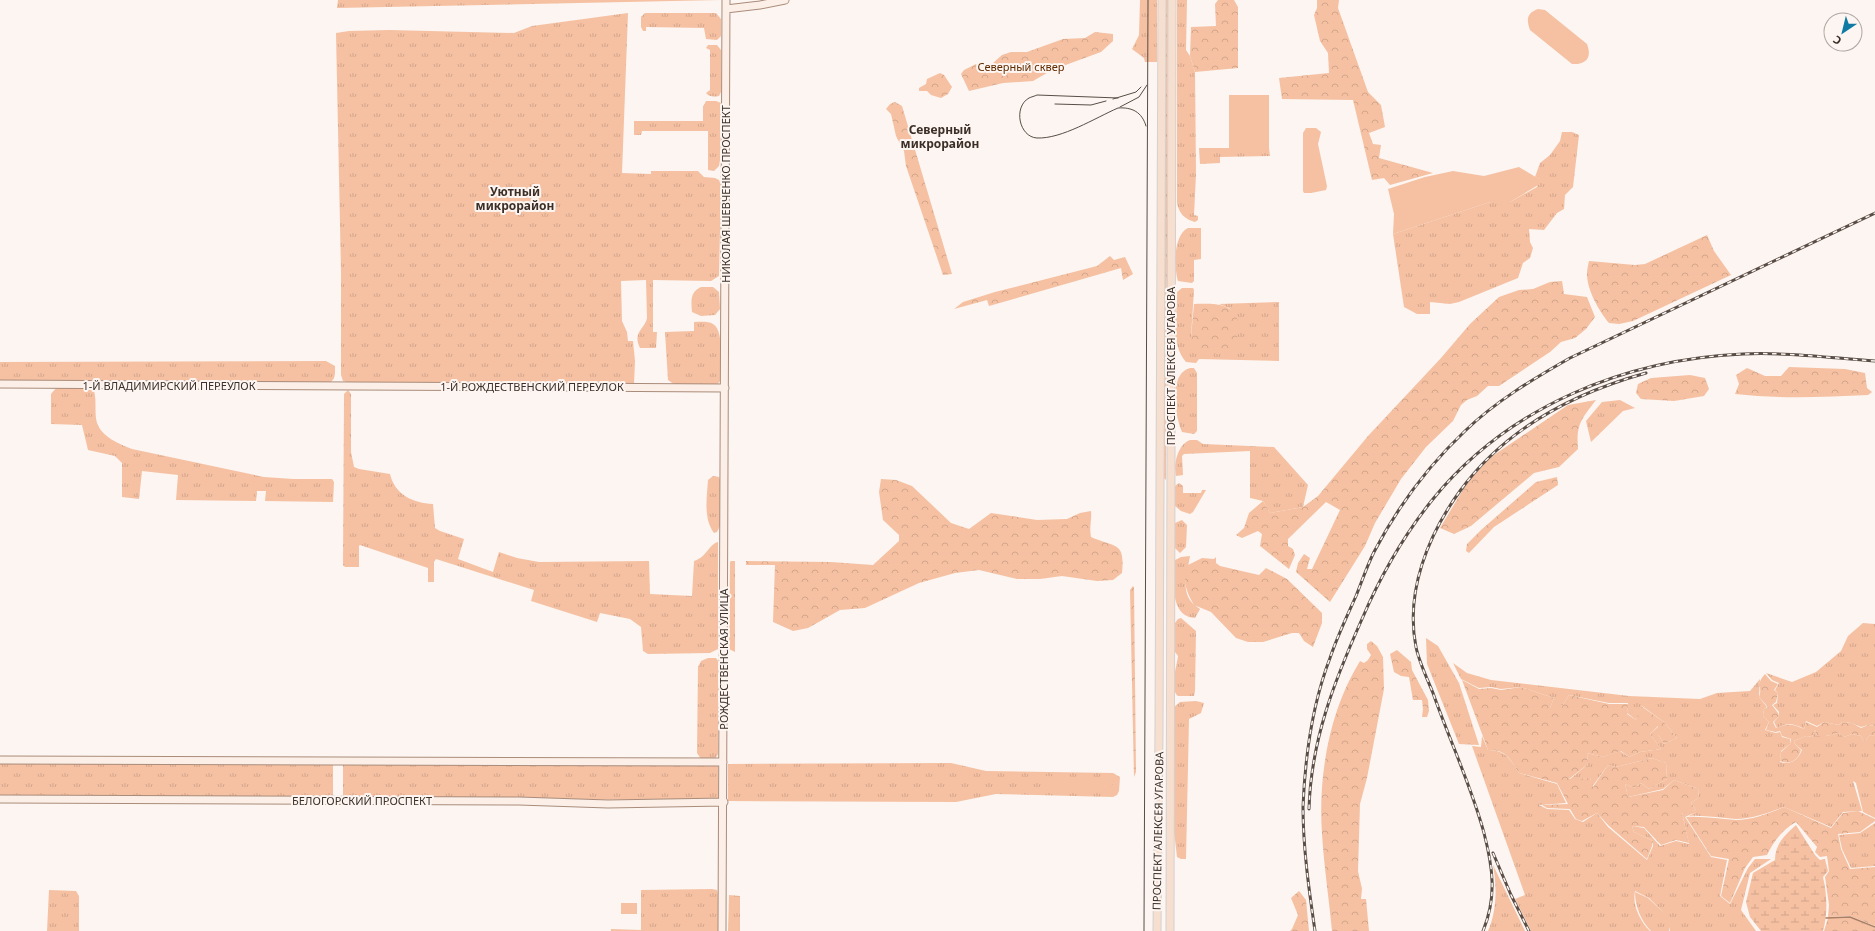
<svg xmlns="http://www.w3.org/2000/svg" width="1875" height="931" font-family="'Noto Sans',sans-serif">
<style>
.grass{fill:url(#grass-tufts)}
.forest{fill:url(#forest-crowns)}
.wetland{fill:url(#wetland-marsh)}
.green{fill:#f5c1a2}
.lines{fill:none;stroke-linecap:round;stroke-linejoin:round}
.stream{stroke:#ac7e63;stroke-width:1.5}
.secondary-casing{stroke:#aa8c7a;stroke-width:9}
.primary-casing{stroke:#d4d1cf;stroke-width:9}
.secondary{stroke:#fbefe8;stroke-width:7}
.primary{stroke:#f7dfd0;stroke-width:7}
.tram{stroke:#594d46;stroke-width:1}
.rail-casing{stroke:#594d46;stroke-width:3}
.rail{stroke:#fcf5f1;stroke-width:1.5;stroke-dasharray:4.5;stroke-linecap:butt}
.labels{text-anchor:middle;stroke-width:4;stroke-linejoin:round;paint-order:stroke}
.park-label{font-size:11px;fill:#612b00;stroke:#fcf5f1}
.street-label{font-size:11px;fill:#3c2f27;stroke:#fcf5f1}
.neighbourhood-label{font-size:12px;font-weight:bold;fill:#3c2f27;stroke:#fcf5f1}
</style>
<defs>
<pattern id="grass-tufts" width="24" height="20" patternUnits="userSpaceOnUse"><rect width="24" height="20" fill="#f5c1a2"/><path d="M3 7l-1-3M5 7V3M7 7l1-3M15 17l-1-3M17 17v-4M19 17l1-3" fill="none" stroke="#d3a68c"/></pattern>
<pattern id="forest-crowns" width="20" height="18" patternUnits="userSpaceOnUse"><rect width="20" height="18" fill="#f5c1a2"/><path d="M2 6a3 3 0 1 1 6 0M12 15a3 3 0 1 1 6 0" fill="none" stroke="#d3a68c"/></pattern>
<pattern id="wetland-marsh" width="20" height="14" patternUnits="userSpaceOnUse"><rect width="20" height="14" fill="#f5c1a2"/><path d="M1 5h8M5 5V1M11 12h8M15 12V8" fill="none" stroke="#d3a68c"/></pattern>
</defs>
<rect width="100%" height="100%" fill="#fcf5f1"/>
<path class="grass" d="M338 0H720L337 8Z
M1140 0H1157V62H1145L1144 58 1132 49 1139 35Z
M1165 0H1168L1166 480 1164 478Z
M1177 0H1187L1186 50 1190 56 1195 72 1196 174 1194 215 1198 216V220L1195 222C1184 219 1179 213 1177 203Z
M628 13 622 173 651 174V171H698L704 177 715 178 719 180 721 185 719 276 711 281 653 280V332H657L656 348H640C632 332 645 329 647 318L646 280 621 281 622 321 627 332 628 341H633L635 361 634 384 351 383 343 381 341 375V272L336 33 349 31 389 30 514 33 532 26Z
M645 13H716L721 19V36L717 40 706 39 704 28 646 27V31H643L641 27V17Z
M708 45H717L721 50V92L719 96C714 97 709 97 706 93L710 90V50L706 48Z
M706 101H716L721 103V106L720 160 719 166 714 171 708 170V131H642L641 135H634V121H703V107Z
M1562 132H1572L1579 135 1573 187 1565 195 1564 209 1557 213 1544 230 1529 229 1530 242 1533 248 1530 258 1523 263 1518 278 1459 302 1450 304 1430 302V314H1417L1404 307 1393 234 1490 202H1510L1537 187 1539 179 1535 177 1540 163 1550 155 1560 141Z
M1199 148H1269L1270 156 1220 157V163L1200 164Z
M1188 228H1201V259L1194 260V281L1192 283 1178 281C1174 268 1173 235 1188 228Z
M701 287H713L719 292 720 309 715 315 701 316 692 312C691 301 690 292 701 287Z
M1182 288H1193L1194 290 1191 337 1234 314 1229 308 1219 304 1279 302V361L1199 359 1196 363 1186 362C1169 342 1178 314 1177 292Z
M694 322C700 322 708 321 713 324 725 331 720 367 720 381L717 385H675L668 380 665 332 694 331Z
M326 361 335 366C335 375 336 381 326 384L0 381V362Z
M1190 368H1194L1197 373V431L1194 434 1182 432C1175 416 1168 374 1190 368Z
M57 387 89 389 94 391C97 401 94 412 97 423 102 437 119 444 132 449L264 477 293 479H332L334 482 333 502 265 501 266 491H257L256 501 176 500 178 475 142 471 139 499 122 497V463L115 456 88 450 82 425 51 424V394Z
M348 390 351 394V452L354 467 359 469 390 474C395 495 413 503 433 504L435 528 440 531 464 539 458 559 493 572 499 552 517 558 539 562 649 561 650 594 692 596 694 561C707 557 709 544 718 542V649L710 653 648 654 643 651 641 627 630 619 600 613 597 622 531 601 534 590 436 559 434 562V582H428V568L360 545 359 546V567H345L343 565 344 400V394Z
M1620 400 1635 408 1623 411 1591 442 1586 421 1602 402Z
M1190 440H1197L1203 444 1274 447 1308 485 1303 507 1270 513 1263 501 1250 498V451L1184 454 1182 456 1183 475 1176 476C1173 465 1178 444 1190 440Z
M713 476 719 477 720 480V526L717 532 714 533C703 518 707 497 708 480Z
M1179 483 1183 486V493H1201L1202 490H1206L1193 512 1190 514 1181 511 1175 506V486Z
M1182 520 1187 525 1186 547 1180 553 1175 548V523Z
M1190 556C1187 576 1178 596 1200 609L1195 618C1169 617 1173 578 1175 560L1181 557Z
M731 561H735V652L729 649 730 562Z
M1181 618 1196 631 1195 691 1194 696H1178C1169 690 1177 665 1178 656L1175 652V623L1178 619Z
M1863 623 1875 624V726L1868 725 1861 727 1852 723 1842 722 1839 725 1824 722 1817 726 1806 721 1804 729C1793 723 1787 723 1777 728L1774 722 1779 716V712L1773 705 1777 703 1778 693 1775 690 1779 683 1772 680 1766 673 1792 682 1816 672 1841 651 1848 636Z
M1426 638 1438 646 1459 683 1479 745 1459 744 1427 664Z
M708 658H716L719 662 718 754 715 759H701L697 753 698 667 701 661Z
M1453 663 1467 673 1491 680 1629 696 1700 699 1717 693 1750 691 1760 679 1759 697 1767 707 1764 709 1763 716 1769 722 1765 730 1776 733 1780 732 1782 737 1790 739V744L1781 751 1780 762C1791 765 1798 760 1802 750L1795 744 1794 741 1806 736 1812 737 1815 730 1817 736H1826L1839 733 1844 737 1852 734 1861 736 1864 742 1870 735 1875 736V818L1863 812 1856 783 1853 781 1862 811 1843 812 1831 827 1784 807C1770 812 1752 819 1736 819 1720 818 1705 815 1689 816L1696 812 1685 817 1711 857 1727 860 1720 896 1730 904 1748 868 1755 859H1771L1750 873 1741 910 1756 931H1670L1669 927V931H1651C1641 921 1635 906 1635 892L1648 898 1665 914 1649 898 1635 891C1632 905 1640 921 1650 931H1531L1515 899 1525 895 1472 746 1481 747 1482 736 1488 750C1506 750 1510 759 1519 773L1557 784 1566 803 1539 805 1547 809 1569 810 1575 819 1583 822 1597 813 1608 827 1647 860 1653 846V841L1634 832 1632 826 1644 828 1660 846 1676 841 1689 844 1682 812 1696 810 1691 803 1698 798 1699 789 1674 780 1663 789 1628 797 1625 784 1634 788 1641 783 1649 789 1667 779 1666 763 1652 758 1616 767 1608 765 1592 787 1590 778 1569 780 1588 764 1587 753 1603 757 1620 751 1629 757 1640 752 1661 749 1650 734 1659 726 1658 734 1664 744 1677 738 1664 722 1642 706 1636 720 1627 713 1628 703H1609L1569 695 1561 708H1550L1554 698 1521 687 1501 689 1491 687 1479 688 1461 679Z
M1196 701 1204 703 1201 713 1189 719 1186 859H1181L1177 857 1174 831V707L1180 702Z
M0 762 329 763 333 765V796L328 799 0 798Z
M343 763 718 764V800L343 799Z
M951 763 986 771 1113 773 1120 777 1119 791 1117 795 1113 797 996 794 956 802 728 801V764Z
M1875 823V866L1851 868 1842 849 1839 835 1860 833Z
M1493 865 1525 931H1488C1497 911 1497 886 1493 865Z
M712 889 717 890 718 894V931H611V929L641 930V890Z
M49 890 76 891 79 896V931H47Z
M729 895 740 896V931H728Z"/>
<path class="forest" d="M1218 0H1234L1238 7V68L1195 72 1190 56 1191 27 1216 26 1215 4Z
M1317 0H1339L1338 8 1368 92 1381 105 1385 127 1369 133 1373 144 1381 145 1379 158 1433 173 1390 185 1384 178 1372 180 1353 100 1282 99 1279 78 1329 73 1328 53 1320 41 1314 15 1317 8Z
M1095 32 1113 34V41L1101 52 1052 70 1033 81 1003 83 969 91 961 74 964 70 976 64 985 70 1002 55 1011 52H1027L1063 39 1085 38Z
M940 73 944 75 952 87 948 94 941 98 931 95 927 91H919V88L926 84 927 79Z
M895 102 902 106 952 274 943 275 906 166 904 151 896 136 891 114 886 109 890 104Z
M1707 235 1714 251 1731 275 1633 321 1619 324 1609 323C1599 311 1587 290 1587 274 1587 270 1588 265 1589 261L1635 265 1645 264Z
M1110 256 1114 260 1125 257 1133 274 1123 280 1121 268 989 306 987 300 954 309 963 302 995 292 1097 266Z
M1562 281 1564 294 1587 297 1595 317 1586 329 1575 338 1561 342 1550 352 1499 386H1488L1477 396 1467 400 1461 405 1453 421 1426 447 1401 479 1375 523 1365 546 1330 602 1296 572 1298 563 1304 554 1310 558 1307 569H1312L1340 510 1326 502 1288 539V546L1293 549 1295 555 1289 569 1260 546 1262 534 1258 531 1242 538 1236 535 1244 528 1249 513 1263 501 1270 513 1303 507 1318 496 1368 436 1441 358 1470 324 1499 297 1519 290 1533 289 1550 282Z
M1194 304C1209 304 1235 301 1238 323 1239 330 1237 338 1236 345L1226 354H1208L1195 349 1191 337Z
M1789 367 1845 369 1865 373 1867 388 1872 392 1868 395C1824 397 1779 399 1735 394L1739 384 1736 375 1747 368 1765 376H1781Z
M1690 375 1705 378 1709 389 1704 396 1674 401 1641 399 1636 393 1638 384 1651 378Z
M1596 400C1581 420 1576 424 1578 449L1559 467 1534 473 1471 526 1454 534 1440 528 1467 483 1491 457 1568 405Z
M1557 477 1558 485 1494 527 1469 553 1466 551 1467 544 1481 530 1536 482Z
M881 479 896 480 912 486 951 523 969 529 991 513 1037 520 1067 519 1080 513 1091 511C1092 520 1089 527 1091 537 1116 548 1125 541 1122 573L1113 580 1097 581 1062 576 1040 579H1017L979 570 955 573 919 583 865 608 840 610 808 628 793 631 773 622 775 565H746V561L831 562 873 565 899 541V535L883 520 879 492Z
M1216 557V563L1220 566 1259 575 1266 568 1287 579 1322 613V623L1313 647 1304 641 1299 633H1292L1263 642H1248L1236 638 1211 612 1194 605C1185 589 1183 582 1188 565L1202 558 1214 559Z
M1133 586 1134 587 1136 772 1134 777 1130 590Z
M1371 641 1377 646 1383 657 1384 689 1367 778 1360 804 1358 871 1362 889 1361 899H1366L1369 931H1332C1329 899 1324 866 1322 834 1318 776 1329 711 1360 661L1364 663 1368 660 1371 655 1367 649V644Z
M1397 650 1411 662 1412 670 1428 700 1429 711 1427 717H1422L1423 709 1422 700H1413L1409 677 1401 676 1394 672 1390 654Z
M1765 674 1771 681 1778 684 1774 690 1778 693 1776 702 1772 705 1778 713 1779 716 1773 722 1776 728C1788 723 1793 724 1804 729L1806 722 1817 727 1824 722 1839 725 1842 722 1852 723 1861 728 1868 725 1875 726V736L1870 735 1864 742 1861 736 1852 734 1844 737 1839 733 1826 736H1817L1815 730 1812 737 1806 736 1794 741 1795 744 1801 750C1798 760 1791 765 1780 761L1781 752 1790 744 1791 739 1782 736 1780 731 1776 732 1766 730 1769 722 1763 716 1764 709 1768 707 1759 697C1763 687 1755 685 1765 674Z
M1462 680 1479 689 1491 688 1501 690 1521 687 1554 698 1550 708H1561L1569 695 1609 704H1628L1627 714 1636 720 1641 706 1664 722 1677 738 1664 744 1658 734V726L1650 734 1661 749 1640 752 1629 757 1621 751 1603 757 1587 753 1588 764 1569 779 1590 778 1593 787 1608 765 1616 767 1652 758 1666 763 1667 779 1649 789 1641 783 1634 788 1625 784 1628 797 1663 790 1674 780 1699 789 1698 798 1691 803 1696 810 1682 813 1689 843 1676 840 1661 845 1644 827 1632 826 1634 832 1653 841 1652 846 1647 859 1609 826 1597 813 1582 821 1576 819 1570 809 1547 808 1542 805 1568 804 1557 783 1519 773C1510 759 1506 749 1488 750Z
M1784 807 1831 828 1843 813 1858 811 1875 819V821L1860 832 1838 834 1841 849 1850 869 1875 867V926L1850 916 1828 917 1829 905 1825 877 1829 871 1827 856 1820 857 1815 852 1817 847 1796 822C1782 830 1774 841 1767 855L1753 857 1745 868 1730 903 1721 896 1729 859 1711 856 1686 817C1704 816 1719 819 1736 820 1752 820 1770 813 1784 807Z
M1299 891 1306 900 1309 931H1290L1292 929 1298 915 1291 898Z
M1850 917 1875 928V931H1824L1828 918Z"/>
<path class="wetland" d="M1796 825 1815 855 1820 860 1825 859 1828 871 1823 877C1827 895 1828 913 1823 931H1761L1750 917 1746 902 1753 873 1775 860C1775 844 1785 835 1796 825Z"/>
<path class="green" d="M1538 9 1545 10 1587 44C1592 57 1587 65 1572 64L1530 30C1526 19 1527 13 1538 9Z
M1229 95H1269V148H1229Z
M1306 128H1316L1321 132 1318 144 1327 186 1326 190 1311 193H1304L1303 191V133Z
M1519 167 1539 179 1540 184 1510 202H1490L1393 234 1394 214 1388 189 1425 177 1453 171 1484 176Z
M1045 776 1113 778 1111 792 1045 790Z
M621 903H637V914H621Z"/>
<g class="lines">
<path class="stream" d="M1826 918 1850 917 1875 927"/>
<defs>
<path id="secondary" d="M726 9 760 5 785 0
M0 384 725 388
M0 760 723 762
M0 799 519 801 608 804 724 802
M722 931 726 0"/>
<path id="primary" d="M1157 931 1159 731 1162 0
M1170 931 1172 0"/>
</defs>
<use href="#secondary" class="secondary-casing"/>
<use href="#primary" class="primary-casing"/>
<use href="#secondary" class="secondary"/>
<use href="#primary" class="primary"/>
<path class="tram" d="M1118 98 1037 95C1035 96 1031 97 1029 98 1013 107 1019 137 1037 138 1062 139 1095 118 1118 108 1132 107 1142 112 1146 126
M1113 99 1136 92 1141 87
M1055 104 1091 105 1106 101
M1120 107 1139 97 1147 85
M1144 931 1148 0"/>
<defs>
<path id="rail" d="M1309 809C1311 740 1334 682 1362 619 1380 577 1404 535 1433 499 1509 406 1626 359 1743 354 1786 352 1831 358 1875 361
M1493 853 1511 895 1529 931
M1315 931C1309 890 1303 848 1303 807 1305 757 1312 705 1330 658 1337 637 1347 616 1356 596 1362 581 1367 566 1374 552 1397 508 1429 465 1465 431 1496 401 1533 379 1570 358L1875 213
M1483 931C1497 897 1493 868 1484 833 1471 785 1449 739 1433 693 1427 678 1419 662 1416 647 1405 592 1428 535 1460 491 1505 429 1574 393 1646 373"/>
</defs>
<use href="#rail" class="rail-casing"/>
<use href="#rail" class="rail"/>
</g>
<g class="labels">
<g class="park-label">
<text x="1021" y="71">Северный сквер</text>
</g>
<g class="street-label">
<text transform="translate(726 194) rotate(-90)" y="4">НИКОЛАЯ ШЕВЧЕНКО ПРОСПЕКТ</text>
<text transform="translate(1171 366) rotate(-90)" y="4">ПРОСПЕКТ АЛЕКСЕЯ УГАРОВА</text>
<text x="169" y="390">1-Й ВЛАДИМИРСКИЙ ПЕРЕУЛОК</text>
<text x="532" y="391">1-Й РОЖДЕСТВЕНСКИЙ ПЕРЕУЛОК</text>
<text transform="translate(724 659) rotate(-90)" y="4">РОЖДЕСТВЕНСКАЯ УЛИЦА</text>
<text x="362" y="805">БЕЛОГОРСКИЙ ПРОСПЕКТ</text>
<text transform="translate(1158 831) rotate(-89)" y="4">ПРОСПЕКТ АЛЕКСЕЯ УГАРОВА</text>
</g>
<g class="neighbourhood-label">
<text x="940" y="134">Северный<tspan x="940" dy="14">микрорайон</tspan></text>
<text x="515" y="196">Уютный<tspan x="515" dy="14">микрорайон</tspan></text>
</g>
</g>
<g transform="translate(1843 32) rotate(215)"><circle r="19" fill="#fcf5f1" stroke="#afa6a0"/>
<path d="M0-3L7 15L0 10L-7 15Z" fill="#0f7ba5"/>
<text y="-6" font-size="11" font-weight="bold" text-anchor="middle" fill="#3c2f27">С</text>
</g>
</svg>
